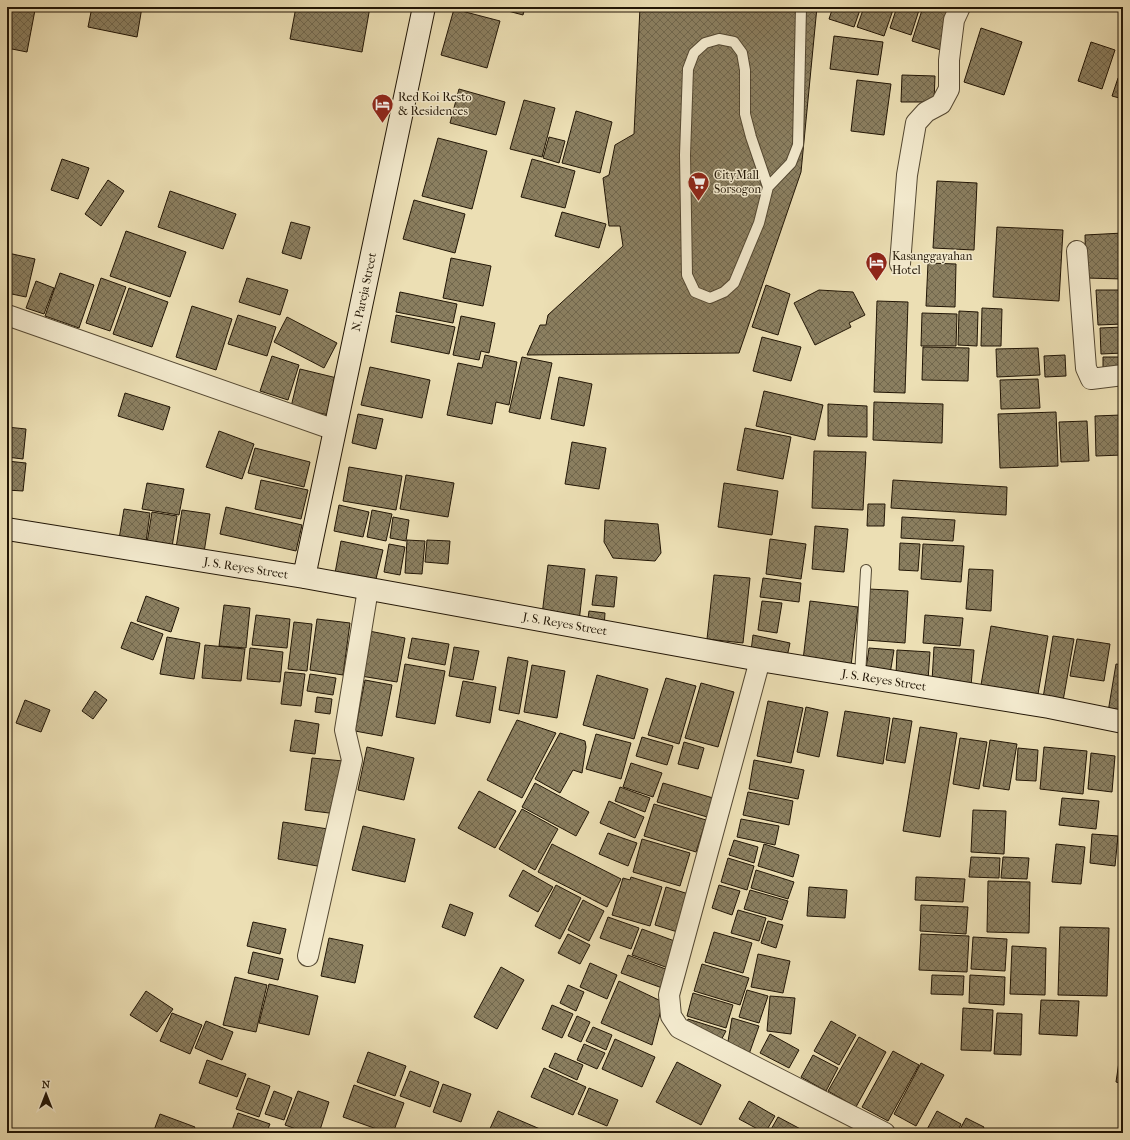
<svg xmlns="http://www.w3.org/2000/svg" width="1130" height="1140" font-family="'IM FELL French Canon',serif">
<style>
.building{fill:url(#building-cross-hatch);stroke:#221606}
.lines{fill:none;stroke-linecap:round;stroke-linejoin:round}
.lane-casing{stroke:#544832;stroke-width:12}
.street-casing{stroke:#544832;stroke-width:22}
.secondary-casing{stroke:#221606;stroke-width:24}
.lane{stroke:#f3eace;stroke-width:10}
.street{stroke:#f3eace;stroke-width:20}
.secondary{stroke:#f3eace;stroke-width:22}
.labels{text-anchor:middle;stroke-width:3;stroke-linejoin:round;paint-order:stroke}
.poi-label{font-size:12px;fill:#221606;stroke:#f3eace;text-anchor:start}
.street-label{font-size:12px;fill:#221606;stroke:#f3eace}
</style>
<defs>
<pattern id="building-cross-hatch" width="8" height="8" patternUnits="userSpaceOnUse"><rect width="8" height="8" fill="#8b7f60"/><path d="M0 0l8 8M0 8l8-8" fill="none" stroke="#71674d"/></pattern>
</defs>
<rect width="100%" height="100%" fill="#ecdfb4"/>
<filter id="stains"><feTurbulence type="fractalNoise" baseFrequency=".005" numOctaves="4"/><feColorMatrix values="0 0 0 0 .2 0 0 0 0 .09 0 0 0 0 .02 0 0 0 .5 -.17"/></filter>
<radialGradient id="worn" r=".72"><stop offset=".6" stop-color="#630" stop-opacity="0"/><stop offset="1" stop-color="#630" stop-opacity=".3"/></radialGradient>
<path class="building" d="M7 7 35 10 27 52 7 48Z
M92 7H142L137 37 88 27Z
M296 7H370L362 52 290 39Z
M493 7H525L523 15Z
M640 7H817L801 172 739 353 527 355 540 325H546L548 315 623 246 620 226H609L603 178 609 175 615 145 634 134Z
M833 7H861L854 27 829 19Z
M864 7H894L884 36 857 27Z
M897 7H920L911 35 890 28Z
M923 7H958L944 51 912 41Z
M454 9 500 21 487 68 441 55Z
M981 28 1022 42 1004 95 964 82Z
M834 36 883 42 878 75 830 69Z
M1091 42 1115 50 1102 89 1078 81Z
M902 75 935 76 934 102H901Z
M1118 78 1123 80V99L1112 96Z
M857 80 891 84 884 135 851 131Z
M459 89 505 102 496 135 450 123Z
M524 100 555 108 542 157 510 149Z
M576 111 612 122 600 173 562 163Z
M549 137 565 141 559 163 543 158Z
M438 138 487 151 472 209 422 196Z
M62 159 89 168 78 199 51 190Z
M532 159 575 171 565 208 521 197Z
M108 180 124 191 101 226 85 214Z
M937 181 977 183 974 250 933 248Z
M170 191 236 214 223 249 158 227Z
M414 200 465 214 455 253 403 239Z
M562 212 606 224 599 248 555 236Z
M291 222 310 227 301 259 282 253Z
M997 227 1063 230 1059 301 993 297Z
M126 231 186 252 170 297 110 276Z
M1123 233V279L1086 278 1085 235Z
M8 253 35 259 26 297 7 293Z
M451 258 491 266 483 306 443 298Z
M928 263 956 264 955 307 926 306Z
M60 273 94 285 79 328 45 316Z
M101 278 126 287 110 331 86 323Z
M247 278 288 290 280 315 239 302Z
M36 281 54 288 44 314 26 308Z
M766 285 790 294 778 335 752 327Z
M129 288 168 302 152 347 113 334Z
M819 290 853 292 865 315 849 323 851 327 815 345 794 303Z
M1096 290H1123V324L1098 325Z
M400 292 457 304 453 323 396 312Z
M877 301 908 302 905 393 874 392Z
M192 306 232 319 216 370 176 357Z
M982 308 1002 309 1001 346H981Z
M959 311 978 312 977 346 958 345Z
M922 313 957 314 956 346H921Z
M238 315 276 327 267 356 228 344Z
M396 315 455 327 449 354 391 342Z
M461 316 495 323 489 353 481 351 479 360 453 355Z
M287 317 337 343 324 368 274 342Z
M1123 327V353L1101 354 1100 328Z
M762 337 801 347 791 381 753 371Z
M923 347 969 348 968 381 922 380Z
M1038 348 1040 375 997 377 996 349Z
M485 355 517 362 509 405 496 402 492 424 447 415 458 363 482 368Z
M1065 355 1066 376 1045 377 1044 356Z
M272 356 299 365 288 400 260 391Z
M522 357 552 363 540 419 509 412Z
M1103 357H1123V368L1103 370Z
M370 367 430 380 422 418 361 405Z
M300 369 337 378 329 415 291 407Z
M559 377 592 384 584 426 551 419Z
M1038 379 1040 408 1001 409 1000 380Z
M764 391 823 405 815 440 756 426Z
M125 393 170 407 163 430 118 416Z
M874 402 943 404 942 443 873 440Z
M828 404 867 406V437L828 436Z
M1056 412 1058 466 1000 468 998 414Z
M358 414 383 419 376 449 352 443Z
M1121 415 1122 455 1096 456 1095 416Z
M1087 421 1089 461 1061 462 1059 422Z
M7 427 26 429 23 459 7 457Z
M745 428 791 437 783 479 737 470Z
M219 431 254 444 242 479 206 467Z
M572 442 606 448 599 489 565 484Z
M255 448 310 462 304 487 248 473Z
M814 451 866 452 863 510 812 508Z
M7 461 26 463 23 491 7 490Z
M349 467 402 476 396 510 343 501Z
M406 475 454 483 448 517 400 509Z
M261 480 308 490 301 519 255 509Z
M893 480 1007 487 1006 515 891 508Z
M147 483 184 489 179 515 142 509Z
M724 483 778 491 772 535 718 527Z
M868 504H885L884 526H867Z
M339 505 369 512 363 537 334 531Z
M226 507 302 525 296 551 220 534Z
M124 509 150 513 145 549 118 545Z
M182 510 210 514 203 559 175 554Z
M372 510 392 514 386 541 367 537Z
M152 512 177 516 171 553 146 549Z
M393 517 409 520 406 541 390 538Z
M902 517 955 520 953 541 901 538Z
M605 520 658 524 661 553 655 561 613 558 604 542Z
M815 526 848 529 844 572 812 569Z
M770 539 806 544 801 579 766 574Z
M407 540 425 541 422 574 405 573Z
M427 540 450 541 448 564 425 562Z
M341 541 383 550 375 583 335 573Z
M900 543 920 544 918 571 899 570Z
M389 544 405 547 400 575 384 572Z
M923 544 964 546 961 582 921 579Z
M548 565 585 569 579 622 542 615Z
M969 569 993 570 991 611 966 609Z
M596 575 617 577 614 607 592 605Z
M714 575 750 578 743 643 707 639Z
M763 578 801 583 799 602 760 597Z
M869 589 908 591 905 643 866 640Z
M146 596 179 608 171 632 137 621Z
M762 601 782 603 777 633 758 630Z
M810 601 858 607 851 666 803 660Z
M224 605 250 608 246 648 219 646Z
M589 611 605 613 604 628 587 626Z
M256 615 290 619 287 648 252 645Z
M925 615 963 618 960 646 923 643Z
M317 619 350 623 343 675 310 670Z
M131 622 163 634 153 660 121 648Z
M294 622 312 624 307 671 288 669Z
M991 626 1048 636 1038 694 981 685Z
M369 631 405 638 397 682 361 676Z
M753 635 790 643 787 657 751 651Z
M1053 636 1074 639 1063 701 1043 698Z
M167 637 200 643 194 679 160 674Z
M412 638 449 644 445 665 408 658Z
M1077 639 1110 644 1104 681 1070 676Z
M205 645 245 649 241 681 202 678Z
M454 647 479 651 473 680 449 676Z
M934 647 974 650 971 686 932 681Z
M250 648 283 652 280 682 247 679Z
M869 648 894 650 890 674 866 669Z
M897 650 930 652 928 680 896 675Z
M508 657 528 661 519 714 499 710Z
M405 664 445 671 435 724 396 717Z
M1116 664 1123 665V720L1107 718Z
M532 665 565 671 557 718 524 712Z
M285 672 305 674 301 706 281 704Z
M310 674 336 678 333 695 307 691Z
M597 675 648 689 634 739 583 725Z
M666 678 696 686 679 744 648 735Z
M365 680 392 685 382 736 355 731Z
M463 681 496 687 490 723 456 716Z
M701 683 734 692 718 747 685 738Z
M95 691 107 700 93 719 82 711Z
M317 697 332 699 330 714 315 712Z
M25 700 50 710 41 732 16 723Z
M768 701 803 708 791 763 757 756Z
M806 707 828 712 819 757 797 752Z
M845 711 890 718 883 764 837 756Z
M893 718 912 721 905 763 886 760Z
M295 720 319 724 315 754 290 751Z
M517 720 556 733 522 798 487 780Z
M920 727 957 733 940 837 903 831Z
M560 733 585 741 586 747 582 773 573 770 560 793 535 779Z
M596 734 631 743 621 779 586 769Z
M642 737 673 746 667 765 636 756Z
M960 738 987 742 979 789 953 784Z
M990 740 1017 744 1009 790 983 786Z
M684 742 704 748 698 769 678 764Z
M367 747 414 758 404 800 358 790Z
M1044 747 1087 751 1083 794 1040 789Z
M1018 748 1038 750 1036 781 1016 780Z
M1091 753 1115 756 1112 792 1088 789Z
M312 758 343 761 337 814 305 810Z
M754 760 804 770 798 799 749 789Z
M631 763 662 773 653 797 623 787Z
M535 783 589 812 576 836 522 807Z
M663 783 713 798 707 817 657 802Z
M620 787 650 798 645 812 615 801Z
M479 791 516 811 495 848 458 828Z
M748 792 793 801 789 825 743 815Z
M1062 798 1099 801 1096 829 1059 825Z
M609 801 644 817 635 838 600 823Z
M654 804 706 820 696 852 644 836Z
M522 809 558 829 535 870 499 849Z
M973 810 1006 811 1004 854 971 852Z
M741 819 779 826 775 845 737 837Z
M283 822 328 829 323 867 278 859Z
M363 826 415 839 405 882 352 870Z
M608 833 637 843 628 866 599 854Z
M1092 834 1118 836 1115 866 1090 863Z
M642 839 690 853 680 886 633 872Z
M734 840 758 847 754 863 729 855Z
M552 844 621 879 607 907 538 872Z
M764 844 799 855 793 877 758 866Z
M1056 844 1085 847 1081 884 1052 882Z
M971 857 1000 858 999 878 969 877Z
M1003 857 1029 858 1027 879 1001 878Z
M728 858 754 866 747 890 721 882Z
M523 870 553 887 538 912 509 896Z
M756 870 794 882 788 899 751 888Z
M631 877 662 887 650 926 612 915 623 878 630 880Z
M916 877 965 879 963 902 915 900Z
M988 881 1030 882 1029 933 987 932Z
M556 885 581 898 560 939 535 926Z
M719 885 740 891 732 915 712 908Z
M666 887 695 896 684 934 655 925Z
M809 887 847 890 845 918 807 916Z
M750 890 788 901 782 920 744 909Z
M583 900 604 911 589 941 568 930Z
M450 904 473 913 465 936 442 927Z
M921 905 968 907 966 934 920 931Z
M738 910 766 918 759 941 731 933Z
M608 917 639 928 631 949 600 938Z
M768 921 783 925 776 948 761 943Z
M253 922 286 929 280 954 247 946Z
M1060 927 1109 928 1107 996 1058 995Z
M642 929 680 943 671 969 632 955Z
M714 932 752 943 743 973 705 962Z
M568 934 590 945 580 964 558 953Z
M921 934 969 936 967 972 919 970Z
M973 937 1007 939 1005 971 971 969Z
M329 938 363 945 355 983 321 976Z
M1012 946 1046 948 1045 995 1010 994Z
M253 952 283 959 278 980 248 973Z
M758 954 790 961 783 993 751 987Z
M628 955 671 971 665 989 621 973Z
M590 963 617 975 607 999 580 987Z
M702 964 749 978 740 1005 694 991Z
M501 967 524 980 497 1029 474 1017Z
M932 975 964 976 963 995 931 994Z
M970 975 1005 977 1004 1005 969 1003Z
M235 977 267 985 256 1032 223 1025Z
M619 981 663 1002 652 1045 601 1023Z
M269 984 318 996 309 1035 259 1023Z
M568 985 584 992 576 1011 560 1003Z
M747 990 768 996 759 1023 739 1017Z
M146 991 173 1009 157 1032 130 1015Z
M693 993 733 1005 726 1028 687 1016Z
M770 996 795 998 791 1034 767 1031Z
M1041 1000 1079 1001 1077 1036 1039 1034Z
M552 1005 573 1014 562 1038 542 1029Z
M963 1008 993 1010 991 1051 961 1050Z
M172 1013 202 1025 190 1054 160 1041Z
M997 1013 1022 1014 1021 1055 994 1054Z
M577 1016 590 1022 581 1042 568 1036Z
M732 1018 759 1026 748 1057 727 1047Z
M688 1019 726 1031 719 1044 686 1026Z
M206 1021 233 1032 222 1060 195 1048Z
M831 1021 856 1035 839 1065 814 1051Z
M593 1027 612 1035 606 1050 586 1041Z
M770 1034 799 1050 789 1068 760 1053Z
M859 1037 886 1052 856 1107 828 1091Z
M615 1039 655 1057 642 1087 602 1069Z
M584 1044 605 1053 597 1069 577 1060Z
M893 1051 919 1065 888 1121 862 1107Z
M368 1052 406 1066 395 1096 357 1082Z
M555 1053 583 1065 577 1080 549 1067Z
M813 1055 838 1068 826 1091 801 1077Z
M1120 1055H1123V1084L1116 1082Z
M207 1060 246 1074 237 1097 199 1083Z
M677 1062 721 1085 701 1125 656 1102Z
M921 1063 944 1075 916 1126 894 1114Z
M544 1068 586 1087 573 1115 531 1097Z
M410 1071 439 1082 430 1107 400 1096Z
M248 1078 270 1086 259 1117 236 1109Z
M443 1084 471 1094 461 1122 433 1112Z
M354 1085 404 1103 393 1133H388L343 1117Z
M589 1088 618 1100 607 1126 578 1114Z
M274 1091 292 1098 284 1120 265 1114Z
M298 1091 329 1102 319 1133H307L285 1125Z
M749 1101 775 1116 765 1133 739 1119Z
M498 1111 547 1132 546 1133H488Z
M937 1111 961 1124 957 1133H925Z
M238 1113 270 1124 266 1133H231Z
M160 1114 195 1127 192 1133H153Z
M778 1117 808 1133H769Z
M966 1118 984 1127 981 1133H958Z"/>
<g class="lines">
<defs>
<path id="lane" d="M768 187 751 137 745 114V70L742 53 734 42 719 39 705 43 694 53 688 69 685 155 687 275 695 292 710 298 724 292 734 283 759 223 768 187 791 163 798 145 801 7
M860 676 866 570"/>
<path id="street" d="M1077 251 1086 368 1091 379 1123 375
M900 264 907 175 916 123 926 112 941 104 949 89V60L954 20 960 7
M7 315 335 430
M760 660 669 995 671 1016 679 1028 885 1133
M308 956 352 760 345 730 368 589"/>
<path id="secondary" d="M7 529 304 577 760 660 1049 707 1123 722
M304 577 424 7"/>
</defs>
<use href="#lane" class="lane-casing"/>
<use href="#street" class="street-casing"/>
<use href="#secondary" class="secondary-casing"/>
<use href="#lane" class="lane"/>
<use href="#street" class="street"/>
<use href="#secondary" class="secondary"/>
</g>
<defs>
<symbol id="hotel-pin" viewBox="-11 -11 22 30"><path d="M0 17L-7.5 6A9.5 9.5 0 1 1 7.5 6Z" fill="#8f2418" stroke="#f3eace"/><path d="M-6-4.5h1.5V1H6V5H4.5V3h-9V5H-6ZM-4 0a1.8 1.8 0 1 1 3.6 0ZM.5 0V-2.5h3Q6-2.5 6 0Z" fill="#fff"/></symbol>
<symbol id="supermarket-pin" viewBox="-11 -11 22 30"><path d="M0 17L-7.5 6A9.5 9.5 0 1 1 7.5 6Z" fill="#8f2418" stroke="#f3eace"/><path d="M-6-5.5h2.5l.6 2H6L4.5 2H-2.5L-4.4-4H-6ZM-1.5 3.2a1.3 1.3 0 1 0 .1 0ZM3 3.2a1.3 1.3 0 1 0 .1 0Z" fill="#fff"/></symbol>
</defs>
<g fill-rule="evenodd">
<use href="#hotel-pin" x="370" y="92" width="25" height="34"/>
<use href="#supermarket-pin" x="686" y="170" width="25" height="34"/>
<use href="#hotel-pin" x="864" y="250" width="25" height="34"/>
</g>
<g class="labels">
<g class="poi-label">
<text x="398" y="101">Red Koi Resto<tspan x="398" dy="14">&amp; Residences</tspan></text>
<text x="714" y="179">CityMall<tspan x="714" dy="14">Sorsogon</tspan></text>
<text x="892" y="260">Kasanggayahan<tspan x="892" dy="14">Hotel</tspan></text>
</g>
<g class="street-label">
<text transform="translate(364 292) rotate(-78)" y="4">N. Pareja Street</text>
<text transform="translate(246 568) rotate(9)" y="4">J. S. Reyes Street</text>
<text transform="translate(565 624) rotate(10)" y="4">J. S. Reyes Street</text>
<text transform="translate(884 680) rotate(9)" y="4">J. S. Reyes Street</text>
</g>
</g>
<rect width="1130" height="1140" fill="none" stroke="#ecdfb4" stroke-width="24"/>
<rect x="8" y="8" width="1114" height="1124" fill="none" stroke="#221606" stroke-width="2"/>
<rect x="12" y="12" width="1106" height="1116" fill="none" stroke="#221606"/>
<g transform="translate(46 1094)" stroke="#f3eace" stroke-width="3" paint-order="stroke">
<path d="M0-3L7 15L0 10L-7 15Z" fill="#221606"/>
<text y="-6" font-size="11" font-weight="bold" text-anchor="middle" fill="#221606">N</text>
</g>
<rect width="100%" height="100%" filter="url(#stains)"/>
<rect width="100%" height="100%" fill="url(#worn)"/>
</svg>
